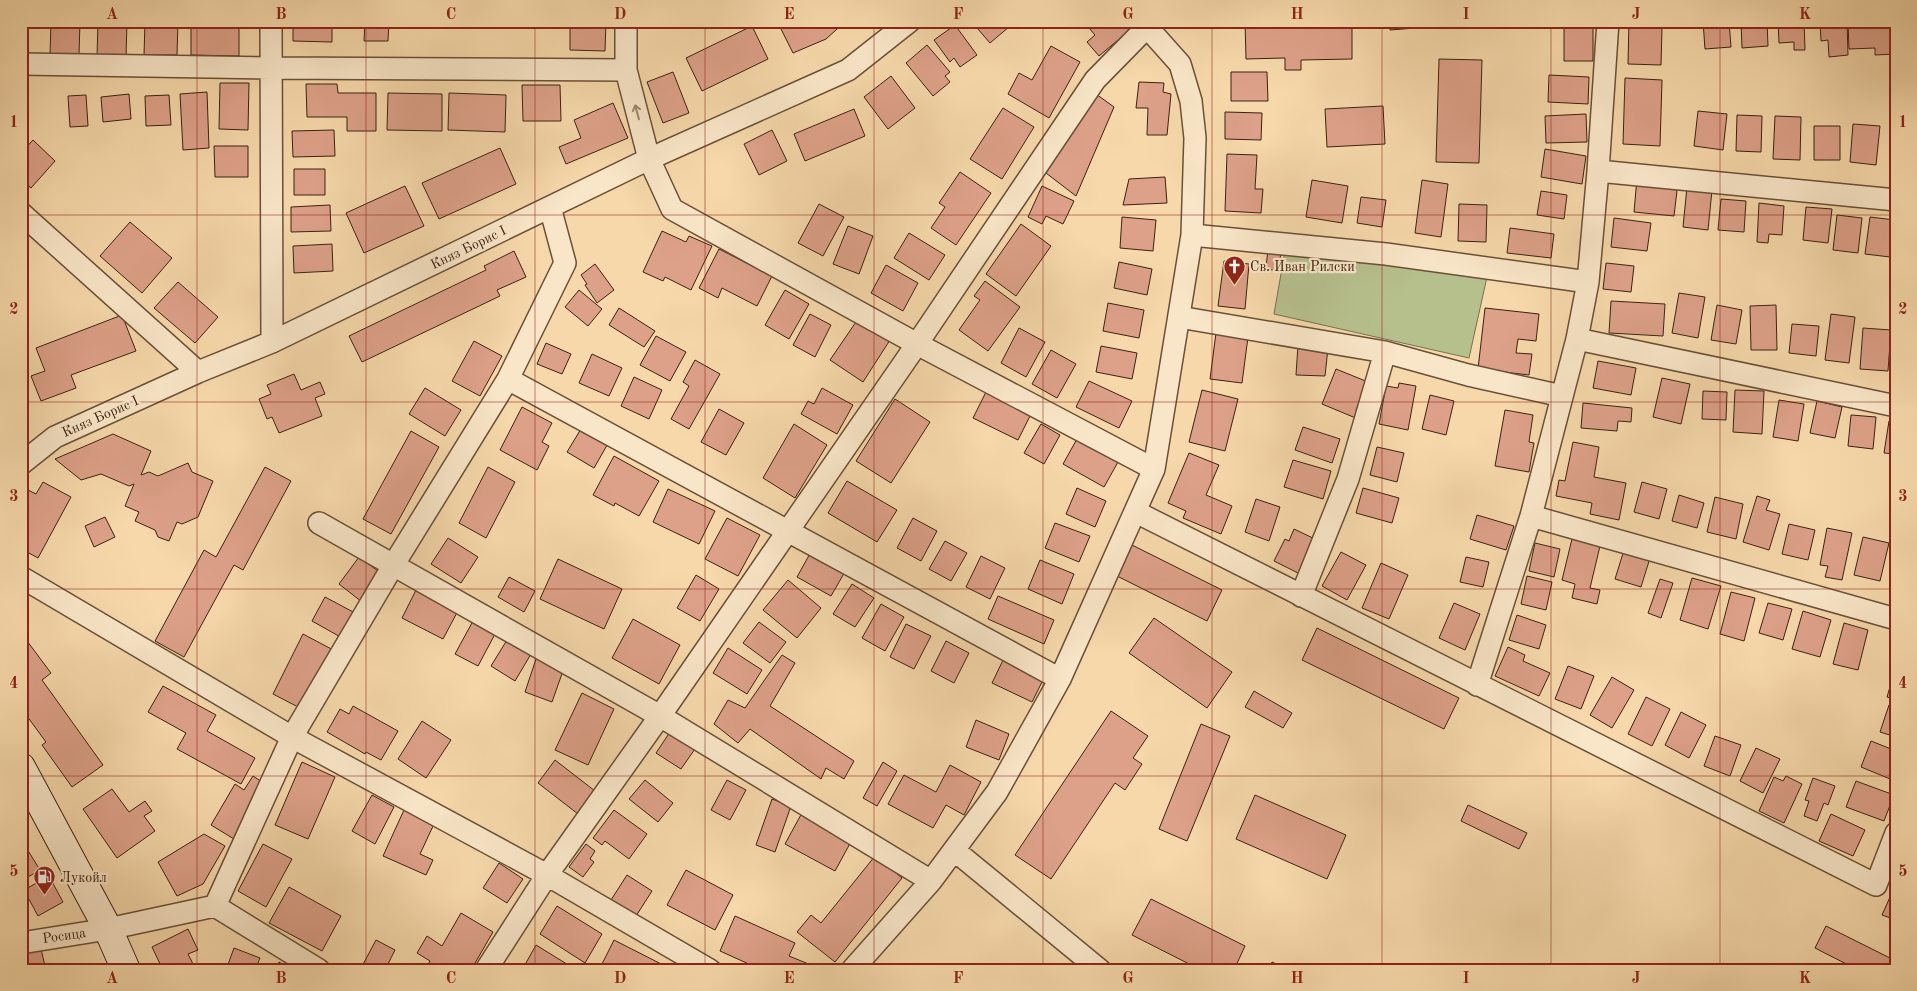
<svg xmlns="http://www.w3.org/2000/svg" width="1917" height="991" font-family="'Old Standard TT',serif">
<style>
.green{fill:#b6c08d;stroke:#787150}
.building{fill:#dda189;stroke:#3b2212}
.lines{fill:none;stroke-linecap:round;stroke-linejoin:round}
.street-casing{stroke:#6a5038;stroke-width:24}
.secondary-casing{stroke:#3b2212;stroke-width:30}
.street{stroke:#f9e6c8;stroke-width:21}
.secondary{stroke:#f9e6c8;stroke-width:28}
.oneway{stroke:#9a846d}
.grid{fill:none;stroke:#8f2418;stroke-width:1;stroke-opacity:0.55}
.labels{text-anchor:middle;stroke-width:4.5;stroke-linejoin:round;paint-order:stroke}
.street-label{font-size:14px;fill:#3b2212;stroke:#f9e6c8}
.poi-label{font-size:14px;fill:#3b2212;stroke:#f9e6c8;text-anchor:start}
.neatline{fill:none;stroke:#8f2418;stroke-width:2}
.grid-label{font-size:16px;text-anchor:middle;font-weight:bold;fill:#8f2418}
</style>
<rect width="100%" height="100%" fill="#f6d8aa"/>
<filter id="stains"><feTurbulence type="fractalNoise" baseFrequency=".004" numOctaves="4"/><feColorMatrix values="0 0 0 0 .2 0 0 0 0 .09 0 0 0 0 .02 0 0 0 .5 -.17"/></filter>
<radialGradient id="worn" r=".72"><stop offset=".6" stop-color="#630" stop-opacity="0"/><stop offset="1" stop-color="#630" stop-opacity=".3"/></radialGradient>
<path class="green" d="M1286 245 1487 277 1469 358 1274 314Z"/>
<path class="building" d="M51 21H80L79 55H50Z
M98 21H127L126 57H97Z
M145 21H178L177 55H144Z
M191 21H239V56L191 55Z
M293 21H332V42L293 41Z
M365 21H389L388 41H364Z
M570 21H606L605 51 570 50Z
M777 21H846L826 39 793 53Z
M971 21H1016L990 43Z
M1083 21H1124L1131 29 1099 56 1087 42 1095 35Z
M1245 21H1352V59L1301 60V70H1285V58L1246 59Z
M1390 21H1454V25L1390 30Z
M1464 21H1486V25H1464Z
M1564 21H1593V61H1564Z
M1629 21H1675V28L1662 27 1661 65 1628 64Z
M1703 21H1729L1731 47 1705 49Z
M1741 21H1767L1768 46 1742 48Z
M1778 21H1804L1805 50H1794V42L1779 43Z
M1820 21H1847L1848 55 1829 57 1828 40 1821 41Z
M1848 21H1896V54L1875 55V48L1849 49Z
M955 25 977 55 960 67 954 58 950 62 934 40Z
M752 26 768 59 702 91 686 58Z
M927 45 950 72 945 76 950 82 933 96 906 63Z
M1051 46 1080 62 1049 118 1008 94 1019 73 1032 80Z
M1439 59 1482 60 1479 163 1436 162Z
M673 72 689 113 663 123 647 82Z
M1231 72H1267L1268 101H1231Z
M1549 75 1589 77 1588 104 1548 102Z
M891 76 915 108 888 129 864 97Z
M1625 78 1662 80 1660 146 1623 144Z
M1139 82 1164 83 1163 92 1171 94 1167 135H1147L1148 108H1136Z
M220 83H249L248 130 219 129Z
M306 84H337L338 93H376V131H347V117H307Z
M522 85H560L561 121H523Z
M207 92 209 148 183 150 180 94Z
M388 93 442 94V131L387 130Z
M449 93 506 95 505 132 448 130Z
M129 94 131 119 103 122 101 97Z
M1096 94 1114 107 1076 196 1046 173 1074 126Z
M86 95 88 126 70 127 68 96Z
M169 95 171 125 146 126 145 96Z
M613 103 628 138 566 164 559 147 581 138 574 120Z
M1383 106 1385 144 1327 147 1325 109Z
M1003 108 1034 127 1002 179 970 159Z
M854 109 865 136 805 161 794 134Z
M1698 111 1727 114 1723 150 1694 146Z
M1225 112 1262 113 1261 140 1225 139Z
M1586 114 1587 142 1546 143 1545 116Z
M1737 115 1762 116 1761 152 1736 151Z
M1775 116 1801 117 1800 160 1773 159Z
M1853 124 1880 126 1876 165 1850 162Z
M1814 126H1840V160H1814Z
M334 130 335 156 293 157 292 131Z
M772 130 787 161 759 175 744 144Z
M1894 139H1896V168H1895Z
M33 140 55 161 31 188 21 180V153Z
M214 146H248V177H215Z
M500 148 516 184 439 219 422 183Z
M1545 149 1586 156 1582 184 1541 177Z
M1227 154 1257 155 1255 189H1263L1261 213 1225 211Z
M294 169H325V195H294Z
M960 172 991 193 956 245 931 228 945 207 939 203Z
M1165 177 1167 203 1123 205 1129 179Z
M1637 178 1678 182 1674 216 1634 212Z
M1312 180 1348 186 1342 223 1306 217Z
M1422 180 1448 184 1441 237 1415 233Z
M405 186 424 226 364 253 346 213Z
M1042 186 1074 201 1063 224 1046 216 1042 224 1028 217Z
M1687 187 1712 190 1708 230 1683 227Z
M1541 191 1567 195 1564 219 1537 215Z
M1361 197 1386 200 1382 227 1357 223Z
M1721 199 1746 201 1744 232 1718 230Z
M1759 203 1784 206 1782 235 1769 234 1768 243 1757 242Z
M819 204 844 217 823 256 798 243Z
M1459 204 1487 205 1486 242 1458 241Z
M330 205 331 231 291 232V207Z
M1806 207 1832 209 1828 243 1803 240Z
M1837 215 1862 218 1858 253 1833 250Z
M1122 217 1156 220 1153 251 1120 248Z
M1870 217 1895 220 1890 257 1865 254Z
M1614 218 1651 223 1647 251 1611 247Z
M130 222 172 258 142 293 100 256Z
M1021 224 1051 246 1016 296 986 274Z
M848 226 873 236 859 274 833 264Z
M1510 228 1554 234 1551 258 1507 253Z
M662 231 686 242 689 236 712 246 691 290 665 277 663 281 643 272Z
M909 233 945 255 929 280 894 258Z
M332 244 333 271 294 273 293 246Z
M1268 248 1281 250 1279 271 1266 269Z
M719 249 772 276 757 306 722 288 718 298 699 288Z
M514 251 526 277 497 290 500 296 362 362 349 336 486 270 484 266Z
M1224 261 1249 264 1245 309 1218 306Z
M1119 262 1152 269 1147 295 1114 288Z
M1606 263 1634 266 1631 292 1603 289Z
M595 264 614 290 597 303 585 285 587 284 581 275Z
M886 265 918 283 903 311 871 293Z
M985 281 1020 307 988 351 959 330 980 300 974 296Z
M178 282 218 317 195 343 154 308Z
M579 290 602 309 588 326 565 307Z
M785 290 809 304 789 339 765 325Z
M1679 293 1705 297 1698 338 1672 333Z
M1611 301 1665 304 1663 336 1609 333Z
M1108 303 1144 310 1139 338 1103 331Z
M1717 305 1742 310 1736 344 1711 340Z
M1776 305 1777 350H1751L1750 306Z
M619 308 655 331 644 347 609 325Z
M1485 308 1539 314 1536 341 1518 339 1516 353 1532 354 1529 375 1478 369Z
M810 314 831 325 815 357 793 345Z
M1831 314 1855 317 1849 363 1825 360Z
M122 315 136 351 71 375 76 388 41 401 31 376 45 371 36 348Z
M858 319 890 340 863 382 830 360Z
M1792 324 1819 326 1816 356 1789 353Z
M1019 328 1045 342 1026 377 1001 363Z
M1863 328 1891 330 1888 371 1860 369Z
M1216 333 1248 337 1242 383 1210 379Z
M656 336 686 352 670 381 640 365Z
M474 341 502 356 480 396 452 381Z
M546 343 571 354 562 374 537 364Z
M1298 345 1328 348 1325 376 1296 375Z
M1101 346 1137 353 1132 379 1096 372Z
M1051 350 1076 364 1057 398 1032 384Z
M592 354 622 368 609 396 579 383Z
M695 360 720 374 689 429 671 419 689 386 683 382Z
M1598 361 1636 368 1631 395 1593 388Z
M1336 369 1368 382 1356 410 1360 412 1358 419 1322 404Z
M294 374 301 390 320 382 325 394 315 398 322 416 279 433 272 417 267 419 259 399 271 394 267 385Z
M634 377 662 390 649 419 621 406Z
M1662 378 1690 384 1681 424 1653 417Z
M1089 381 1132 401 1119 428 1076 407Z
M1399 383 1416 386 1408 430 1379 424 1386 386 1398 388Z
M425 388 461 410 445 436 409 414Z
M822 388 853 405 837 434 801 414 808 401 814 404Z
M987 390 1032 412 1018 440 973 418Z
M1202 390 1238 399 1225 451 1189 442Z
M1735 390 1764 391 1762 434 1733 432Z
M1703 391 1727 392 1726 420 1702 419Z
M1430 395 1454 401 1446 435 1422 429Z
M895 399 930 422 891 483 856 461Z
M1779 400 1804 404 1798 441 1773 437Z
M1817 401 1842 407 1835 438 1810 433Z
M1583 403 1632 408 1631 422 1618 421 1617 431 1581 428Z
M522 407 552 423 542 442 549 446 537 470 500 450Z
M719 409 744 423 726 455 701 442Z
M1505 410 1533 415 1529 442 1534 443 1529 472 1495 466Z
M1851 415 1876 417 1873 449 1848 446Z
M1889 421 1896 422V454L1884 453Z
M584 424 610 440 594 468 567 452Z
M794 424 827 445 795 498 763 478Z
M1041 424 1060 435 1044 464 1024 453Z
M1303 427 1340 439 1332 463 1295 450Z
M411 431 439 447 391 534 363 519Z
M113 434 151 451 141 475 149 472 158 476 188 463 192 472 213 481 198 517 182 524 177 522 169 541 158 537 155 530 135 521 139 512 125 506 134 484 129 486 101 474 81 480 55 459Z
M1077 439 1118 462 1104 487 1063 464Z
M1573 442 1599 447 1594 477 1626 483 1619 520 1590 514 1592 503 1556 496 1559 480 1565 481Z
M1377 447 1404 453 1397 482 1370 475Z
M1189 453 1219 465 1206 495 1232 506 1221 534 1183 518 1186 511 1168 503Z
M614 456 659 481 639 516 615 503 614 506 593 495Z
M1293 460 1331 471 1323 499 1284 487Z
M265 467 291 481 243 570 234 565 184 657 155 641 204 550 216 557Z
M488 467 515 482 486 538 459 523Z
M847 481 897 510 877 542 828 513Z
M43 482 71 497 38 558 27 552 22 561 21 493 24 488 36 494Z
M1642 482 1667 489 1659 519 1634 512Z
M1077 488 1106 501 1095 527 1066 514Z
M1363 488 1399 498 1392 523 1356 513Z
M668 489 715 511 699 544 653 522Z
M1679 495 1704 503 1697 528 1672 521Z
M1757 496 1770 500 1766 510 1780 514 1769 550 1743 542Z
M1715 497 1743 504 1736 539 1707 532Z
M1256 499 1280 507 1269 541 1245 532Z
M1477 515 1514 526 1506 550 1470 539Z
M105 517 115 537 94 547 85 526Z
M727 518 760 535 738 576 705 559Z
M913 518 937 531 921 561 897 548Z
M1055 523 1090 536 1079 562 1045 548Z
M1789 524 1815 530 1808 560 1782 554Z
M1827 528 1852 533 1842 580 1825 577 1828 566 1820 565Z
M1294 529 1317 540 1300 574 1274 561 1285 539 1289 541Z
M1863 537 1889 543 1880 581 1854 575Z
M448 538 478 557 461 583 431 564Z
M1572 539 1600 546 1590 588 1600 590 1597 604 1572 598 1575 584 1562 580Z
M945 541 967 553 951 581 929 569Z
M1535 543 1560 549 1554 577 1529 571Z
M1132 545 1222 590 1207 621 1117 576Z
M812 550 846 570 831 596 797 577Z
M1624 550 1650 558 1641 587 1615 579Z
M1341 552 1366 565 1347 600 1322 586Z
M981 556 1005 568 990 599 966 587Z
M359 557 382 574 362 602 339 584Z
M1466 557 1489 562 1483 587 1460 582Z
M558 559 622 589 604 629 540 599Z
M1040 560 1074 574 1062 604 1028 589Z
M1381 563 1408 575 1389 619 1362 608Z
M696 575 719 589 700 621 677 608Z
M1527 576 1552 582 1546 610 1521 604Z
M509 577 535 591 524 612 498 597Z
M1692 578 1721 586 1708 629 1680 620Z
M1660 579 1673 583 1661 618 1648 613Z
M788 580 821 608 797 638 763 610Z
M852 584 874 598 855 627 833 614Z
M418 586 460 607 443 639 402 618Z
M1731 592 1755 598 1744 641 1720 634Z
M998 596 1054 620 1044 644 988 619Z
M325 597 357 614 344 639 312 621Z
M1454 603 1480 614 1465 650 1439 638Z
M1768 603 1792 609 1783 640 1759 633Z
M881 604 904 617 885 651 862 638Z
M1803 611 1831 620 1820 657 1792 649Z
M1517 615 1546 625 1539 649 1509 640Z
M1154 618 1232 672 1207 708 1129 653Z
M633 619 680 645 659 684 612 658Z
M473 621 495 634 478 666 455 654Z
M759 622 786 642 770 663 743 643Z
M1844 623 1868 630 1858 670 1833 664Z
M906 624 931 636 914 669 890 657Z
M1317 628 1459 698 1444 729 1302 660Z
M21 633 51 673 42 680 103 765 72 787 42 745 46 742 21 708V695L23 693 21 691Z
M303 634 337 652 300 708 273 694Z
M507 640 531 654 515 681 491 666Z
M946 641 969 653 954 683 931 671Z
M1508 647 1525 655 1523 661 1550 673 1539 696 1495 676Z
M728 648 762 670 747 694 713 673Z
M782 655 795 663 770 706 854 761 844 779 826 768 821 779 750 729 738 743 714 724 728 700 745 708Z
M1004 658 1044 678 1032 702 992 683Z
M536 659 564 668 552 702 525 692Z
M1568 666 1594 676 1581 709 1555 699Z
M1895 670 1896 671V700L1887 697Z
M1612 677 1634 690 1612 728 1590 715Z
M163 686 216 715 207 731 255 758 241 784 177 749 186 733 148 712Z
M1254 691 1292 713 1283 728 1245 707Z
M582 693 614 709 588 765 555 750Z
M1646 697 1670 709 1652 746 1628 734Z
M1889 705 1896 707V737L1880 732Z
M353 706 398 731 381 760 366 752 365 754 327 732 340 709 349 714Z
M1111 711 1148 736 1133 758 1142 764 1125 790 1115 783 1051 879 1015 855Z
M1681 712 1706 725 1689 758 1665 745Z
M976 720 1009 734 999 760 966 747Z
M422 721 451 740 426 778 398 759Z
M1201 724 1230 736 1187 841 1159 829Z
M672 729 697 746 681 769 656 753Z
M1715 736 1741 745 1730 776 1704 766Z
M1871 741 1896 751 1895 781 1861 767Z
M1756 748 1780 759 1763 793 1740 781Z
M555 760 595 791 578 814 538 783Z
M302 762 335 777 308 839 275 825Z
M883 762 897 771 877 806 863 798Z
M950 765 981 782 964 815 946 805 933 828 888 804 904 775 936 792Z
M253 776 262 782 234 839 211 825 235 784 244 790Z
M1786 776 1802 784 1784 823 1759 811 1774 777 1783 781Z
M1813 778 1835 786 1828 805 1824 803 1817 821 1804 816 1809 801 1805 800Z
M645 780 673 803 658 822 629 799Z
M727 780 746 790 730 820 711 810Z
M1856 781 1894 795 1884 821 1846 807Z
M112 789 129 812 145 801 152 811 144 816 155 831 117 858 83 809Z
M372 795 394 807 375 844 352 831Z
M1255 795 1346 835 1327 879 1236 839Z
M772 799 791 806 775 852 756 845Z
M1468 805 1527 833 1519 849 1461 821Z
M404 810 434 824 420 854 433 860 426 875 383 856Z
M614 810 647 834 629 859 605 841 602 845 593 838Z
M803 811 853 838 835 871 785 844Z
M1831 814 1865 830 1853 856 1819 841Z
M204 834 225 846 203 884 177 896 158 862Z
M263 844 292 859 266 907 238 891Z
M586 844 595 851 590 859 594 862 583 877 569 867Z
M27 849 40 870 21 881V852Z
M875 856 902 878 835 962 797 932 811 915 821 923Z
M499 863 523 879 507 903 483 888Z
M686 870 733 895 715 930 667 905Z
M627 875 652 891 636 916 611 900Z
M49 876 63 902 38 916 24 890Z
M289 887 341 916 322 951 269 923Z
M1894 888 1896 889V920L1882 915Z
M1151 899 1245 946 1234 970H1201L1132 935Z
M557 906 602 934 585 963 540 934Z
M461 913 493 932 471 970H430L426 968 430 961 417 953 427 936 442 946Z
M735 916 795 943 789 956 816 967 815 970H762L720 951Z
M1826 926 1896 961V970H1858L1815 948Z
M188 929 198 950 188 954 196 970H163L152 947Z
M376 940 395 950 385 970H360Z
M614 940 673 970H599Z
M40 945 46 970H21V949Z
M536 945 570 966 568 970H522Z
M234 948 260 958 255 970H226Z
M279 962 293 970H275Z
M1272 962 1289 970H1268Z"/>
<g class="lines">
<defs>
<path id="street" d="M271 21 272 342
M626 21V70L649 159 672 209 917 344 1154 469
M21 64 271 68 626 70
M1598 171 1896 200
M21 213 198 372
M1192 235 1386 254 1588 282
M1179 317 1385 352 1468 375 1562 396
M1577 339 1896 406
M508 379 1060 679
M21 464 55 437 198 372 272 342 649 159 848 70 910 21
M1136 512 1876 885 1896 833
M1531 516 1896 619
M319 523 660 716 931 881
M21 577 292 737 547 875 710 970
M1301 596 1348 479 1385 352
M1477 685 1531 516 1577 339 1588 282 1598 171 1608 21
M954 850 1100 970
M215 906 319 970
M21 943 108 929 215 906 292 737 394 564 508 379 565 263 550 207
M486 970 547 875 660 716 917 344 1095 80 1147 27
M852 970 931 881 997 792 1060 679 1154 469 1192 235 1195 138 1191 101 1180 64 1147 27 1144 21"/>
<path id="secondary" d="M21 767 108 929 126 970"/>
</defs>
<use href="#street" class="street-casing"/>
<use href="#secondary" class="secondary-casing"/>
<use href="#street" class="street"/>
<use href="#secondary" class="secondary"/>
</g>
<defs><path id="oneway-shaft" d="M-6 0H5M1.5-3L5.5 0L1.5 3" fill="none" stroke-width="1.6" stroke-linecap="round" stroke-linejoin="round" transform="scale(1.25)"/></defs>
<use class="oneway" href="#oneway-shaft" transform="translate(637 112) rotate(-105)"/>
<path class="grid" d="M197 21V970M366 21V970M535 21V970M705 21V970M874 21V970M1043 21V970M1212 21V970M1382 21V970M1551 21V970M1720 21V970M21 215H1896M21 402H1896M21 589H1896M21 776H1896"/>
<defs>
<symbol id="church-pin" viewBox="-11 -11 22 30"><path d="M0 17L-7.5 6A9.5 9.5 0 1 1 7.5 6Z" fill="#8f2418" stroke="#f9e6c8"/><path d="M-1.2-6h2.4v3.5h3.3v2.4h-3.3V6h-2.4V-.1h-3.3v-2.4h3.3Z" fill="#fff"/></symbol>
<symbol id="fuel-pin" viewBox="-11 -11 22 30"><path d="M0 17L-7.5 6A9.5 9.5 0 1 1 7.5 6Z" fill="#8f2418" stroke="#f9e6c8"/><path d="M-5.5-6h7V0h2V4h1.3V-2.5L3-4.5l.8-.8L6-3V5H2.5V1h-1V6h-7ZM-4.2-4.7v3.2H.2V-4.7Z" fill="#fff"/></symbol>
</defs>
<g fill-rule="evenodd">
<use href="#church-pin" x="1222" y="254" width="25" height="34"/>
<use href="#fuel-pin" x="32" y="864" width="25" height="34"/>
</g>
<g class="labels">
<g class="street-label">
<text transform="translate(468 247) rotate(-26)" y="5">Княз Борис I</text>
<text transform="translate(100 416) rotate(-24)" y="5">Княз Борис I</text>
<text transform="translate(64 935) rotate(-8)" y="5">Росица</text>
</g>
<g class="poi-label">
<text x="1250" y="271">Св. Иван Рилски</text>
<text x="60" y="882">Лукойл</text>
</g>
</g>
<rect width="1917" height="991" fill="none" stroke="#f6d8aa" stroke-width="55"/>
<rect x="28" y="28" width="1862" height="936" class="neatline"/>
<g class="grid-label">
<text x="112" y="19">A</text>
<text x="281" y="19">B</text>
<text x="451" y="19">C</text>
<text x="620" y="19">D</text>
<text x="789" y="19">E</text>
<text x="958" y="19">F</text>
<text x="1128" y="19">G</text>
<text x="1297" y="19">H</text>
<text x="1466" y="19">I</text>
<text x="1636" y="19">J</text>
<text x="1805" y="19">K</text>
<text x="14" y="127">1</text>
<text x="1903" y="127">1</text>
<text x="14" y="314">2</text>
<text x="1903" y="314">2</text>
<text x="14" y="501">3</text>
<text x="1903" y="501">3</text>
<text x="14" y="688">4</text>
<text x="1903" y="688">4</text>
<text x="14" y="876">5</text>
<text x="1903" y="876">5</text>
<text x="112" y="983">A</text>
<text x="281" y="983">B</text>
<text x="451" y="983">C</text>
<text x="620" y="983">D</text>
<text x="789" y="983">E</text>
<text x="958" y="983">F</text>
<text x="1128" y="983">G</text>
<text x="1297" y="983">H</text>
<text x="1466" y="983">I</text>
<text x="1636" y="983">J</text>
<text x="1805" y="983">K</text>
</g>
<rect width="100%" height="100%" filter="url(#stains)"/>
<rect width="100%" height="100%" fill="url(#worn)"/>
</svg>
